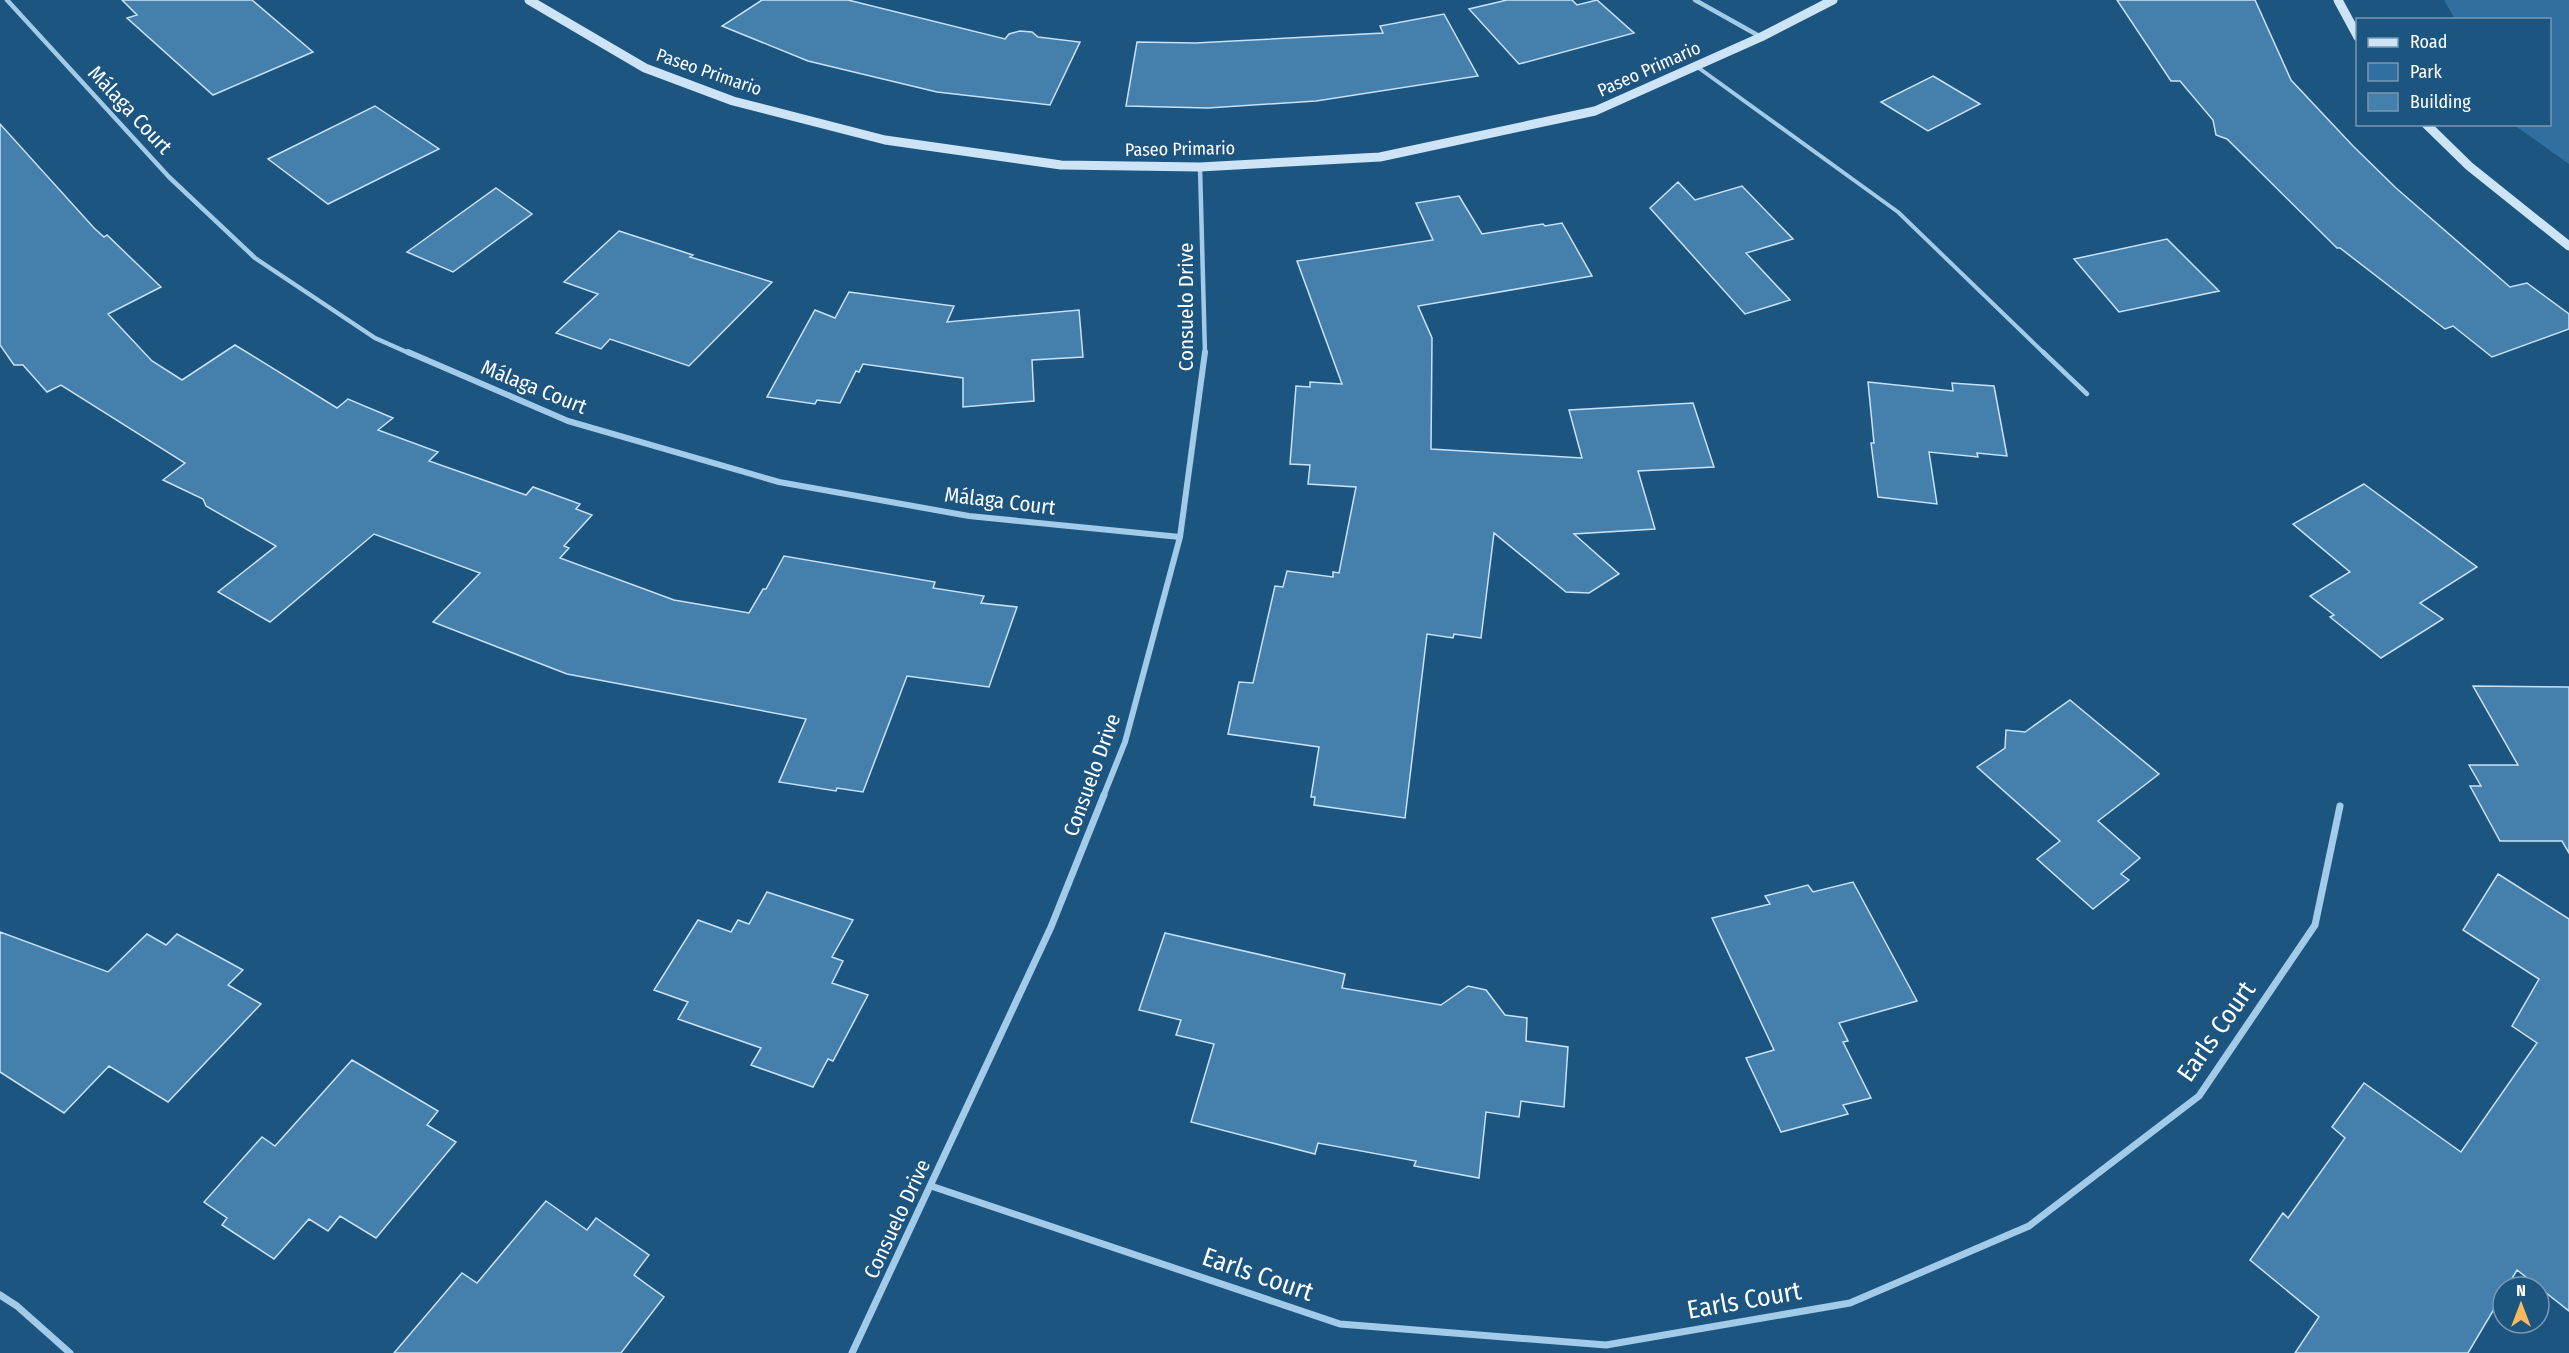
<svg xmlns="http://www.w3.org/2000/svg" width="2569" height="1353" font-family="'Fira Sans Condensed',sans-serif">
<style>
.green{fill:#306fa0}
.building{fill:#457fab;stroke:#c6e2f7;stroke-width:1.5}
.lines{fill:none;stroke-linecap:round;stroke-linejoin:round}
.lane-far1{stroke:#a1cbe9;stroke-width:4}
.lane{stroke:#a1cbe9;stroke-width:4.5}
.street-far2{stroke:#a1cbe9;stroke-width:4.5}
.street-far1{stroke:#a1cbe9;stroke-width:6}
.street{stroke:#a1cbe9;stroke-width:7}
.secondary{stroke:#cde4f7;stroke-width:9}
.labels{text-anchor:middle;stroke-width:4.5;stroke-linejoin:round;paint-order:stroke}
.far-street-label{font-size:18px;fill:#fff;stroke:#1d5581}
.street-label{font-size:21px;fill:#fff;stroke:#1d5581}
.near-street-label{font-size:26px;fill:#fff;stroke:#1d5581}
</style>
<rect width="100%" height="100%" fill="#1d5581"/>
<path class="green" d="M2444 0H2569V164L2514 125 2550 124V20L2455 19Z"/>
<path class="building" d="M122 0H252L313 52 213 95 127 18 137 15Z
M762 0H848L1005 39 1009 34 1020 31 1032 32 1038 37 1080 42 1050 105 937 92 808 61 722 26Z
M1507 0H1572L1577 5 1597 0 1634 33 1519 64 1469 9Z
M2117 0H2255L2291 80 2353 146 2396 188 2510 287 2527 283 2569 314V329L2492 357 2453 326 2445 329 2340 248H2337L2227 139 2216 135 2213 120 2180 81H2171Z
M1444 14 1478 76 1316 101 1208 108 1126 106 1137 42 1195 43 1383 33 1380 26Z
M1933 76 1980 104 1928 131 1881 102Z
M375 106 439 149 328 204 268 159Z
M0 124 94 228 104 237 107 235 161 287 108 314 152 361 182 380 235 345 337 408 348 399 393 418 378 430 438 452 429 461 526 495 533 487 580 504 576 509 592 515 564 546 569 548 560 558 674 600 749 613 763 589H766L784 556 935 582 933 588 984 596 981 603 1017 607 989 687 907 676 863 792 837 788 836 791 779 782 806 719 567 674 433 622 480 573 374 534 270 622 218 592 276 546 206 506 203 499 163 480 185 463 61 385 47 392 23 365H14L0 345Z
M1678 182 1695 200 1742 186 1793 239 1746 253 1790 300 1745 314 1650 208Z
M496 188 532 214 453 272 407 252Z
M1459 196 1482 234 1543 224 1545 226 1562 223 1592 276 1418 306 1432 338 1431 449 1582 458 1569 410 1693 403 1714 467 1638 471 1655 529 1574 534 1619 574 1589 593 1566 592 1494 533 1481 638 1454 634 1453 638 1427 634 1405 818 1314 805 1315 797H1311L1319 747 1228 734 1239 682 1253 683 1275 586 1283 587 1287 571 1333 577V572L1339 573 1356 487 1308 484 1310 465 1290 464 1296 386 1310 387V382L1342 384 1297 261 1433 240 1416 203Z
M619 231 693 255 690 257 772 282 689 366 610 339 601 349 556 333 598 294 564 282Z
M2167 239 2219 291 2119 312 2074 259Z
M849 292 954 306 947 322 1079 310 1083 357 1032 360 1034 401 963 407V378L863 364 859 372 856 371 840 403 817 400 815 404 767 397 815 310 835 318Z
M1868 382 1953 391 1952 383 1994 386 2007 456 1977 453 1978 457 1929 452 1937 504 1878 497 1871 443H1874Z
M2364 484 2477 567 2420 603 2443 619 2381 658 2330 617 2334 615 2310 596 2350 572 2293 524Z
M2473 686 2569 687V853L2562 841H2500L2470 786H2481L2469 765H2518Z
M2070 700 2159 774 2098 821 2140 858 2121 874 2129 880 2093 909 2037 859 2060 841 1977 767 2005 748 2006 730 2025 732Z
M2498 874 2569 919V1311L2517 1270 2507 1287H2503V1294L2468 1353H2295L2319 1317 2250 1260 2283 1213 2288 1218 2345 1138 2332 1127 2364 1083 2461 1152 2537 1043 2512 1026 2539 979 2463 930Z
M1853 882 1917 1001 1839 1023 1848 1041 1843 1042 1871 1098 1843 1105 1848 1114 1781 1132 1746 1058 1774 1050 1712 918 1770 904 1765 896 1808 885 1813 892Z
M767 892 853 920 832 957 843 961 832 983 868 995 833 1061 828 1059 813 1087 751 1065 761 1048 678 1019 688 1002 654 990 698 920 731 932 738 920 749 924Z
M0 932 108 972 147 934 166 945 177 934 243 970 228 985 261 1004 168 1102 109 1066 64 1113 0 1072Z
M1165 933 1345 974 1342 988 1441 1005 1468 986 1486 990 1505 1015 1527 1018 1526 1041 1568 1047 1564 1107 1521 1101 1519 1117 1486 1112 1479 1178 1414 1166 1416 1161 1318 1143 1315 1154 1191 1122 1214 1044 1176 1035 1181 1020 1139 1010Z
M352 1060 438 1111 427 1125 456 1142 376 1238 340 1216 328 1231 309 1219 274 1259 222 1225 227 1218 204 1202 262 1137 275 1146Z
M546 1201 587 1230 596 1218 649 1255 634 1275 664 1297 621 1353H394L462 1273 477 1283Z"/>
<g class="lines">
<path class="lane-far1" d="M1696 66 1898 212 2045 354"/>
<path class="lane" d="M2043 352 2087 394"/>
<path class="street-far2" d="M7 0 169 177 255 258 375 338 411 354
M1695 0 1761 37
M1200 167 1205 354"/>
<path class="street-far1" d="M408 352 568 421 779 482 969 516 1180 537
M1103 797 1125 742 1180 537 1205 352"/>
<path class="street" d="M931 1186 1340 1324 1606 1345 1850 1303 2029 1226 2199 1096 2315 925 2340 806
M0 1295 17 1306 70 1353
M852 1353 1051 927 1104 795"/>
<path class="secondary" d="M529 0 645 68 733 101 885 140 1061 165 1200 167 1380 157 1595 111 1761 37 1833 0
M2338 0 2358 37
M2426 124 2469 166 2569 246"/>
</g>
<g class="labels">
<g class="far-street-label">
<text transform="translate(1649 69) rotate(-24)" y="6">Paseo Primario</text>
<text transform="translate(709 72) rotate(19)" y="6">Paseo Primario</text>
<text transform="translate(1180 149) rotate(-1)" y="6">Paseo Primario</text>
</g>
<g class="street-label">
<text transform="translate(130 110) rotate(47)" y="7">Málaga Court</text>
<text transform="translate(1186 307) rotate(-90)" y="7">Consuelo Drive</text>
<text transform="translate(534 387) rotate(22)" y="7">Málaga Court</text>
<text transform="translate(1000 501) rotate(7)" y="7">Málaga Court</text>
<text transform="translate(1092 775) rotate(-70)" y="7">Consuelo Drive</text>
<text transform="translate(897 1219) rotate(-65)" y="7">Consuelo Drive</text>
</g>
<g class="near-street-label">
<text transform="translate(2216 1031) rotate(-55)" y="9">Earls Court</text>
<text transform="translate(1258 1274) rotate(19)" y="9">Earls Court</text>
<text transform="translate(1744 1300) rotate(-10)" y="9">Earls Court</text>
</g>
</g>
<rect x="2356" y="18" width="195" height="108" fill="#1d5581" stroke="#7799b3" stroke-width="1.5"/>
<rect x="2368" y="38" width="30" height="9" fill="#cde4f7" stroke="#7799b3" stroke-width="1.5"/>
<text x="2410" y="48" font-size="18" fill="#ffffff">Road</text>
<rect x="2368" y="63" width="30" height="18" fill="#306fa0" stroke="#7799b3" stroke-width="1.5"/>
<text x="2410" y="78" font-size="18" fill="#ffffff">Park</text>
<rect x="2368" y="93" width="30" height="18" fill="#457fab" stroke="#7799b3" stroke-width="1.5"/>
<text x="2410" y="108" font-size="18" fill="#ffffff">Building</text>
<g transform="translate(2521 1305)"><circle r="28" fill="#1d5581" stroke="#7799b3" stroke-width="1.5"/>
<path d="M0-4.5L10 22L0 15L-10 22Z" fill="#f9ba5f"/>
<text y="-9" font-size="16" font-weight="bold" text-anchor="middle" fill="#ffffff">N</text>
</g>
</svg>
